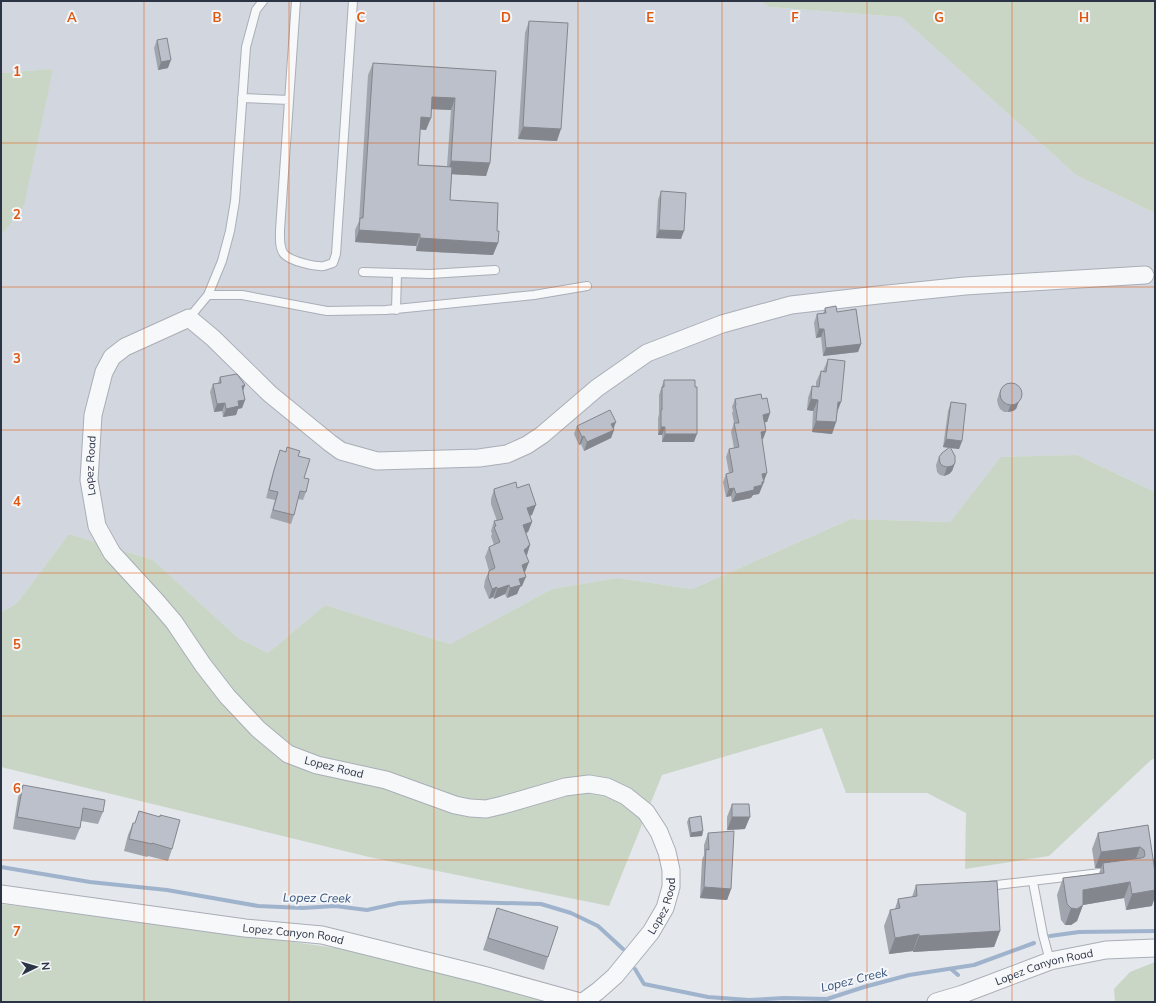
<svg xmlns="http://www.w3.org/2000/svg" width="1156" height="1003" font-family="Mulish,sans-serif">
<style>
.built{fill:#d2d6de}
.green{fill:#c9d6c5}
.lines{fill:none;stroke-linecap:round;stroke-linejoin:round}
.stream{stroke:#9fb4cc;stroke-width:4}
.service-casing{stroke:#a9aeb7;stroke-width:10}
.minor-casing{stroke:#a9aeb7;stroke-width:19}
.service{stroke:#f7f8fa;stroke-width:8}
.minor{stroke:#f7f8fa;stroke-width:17}
.wall{fill:#a1a5ae;fill-rule:evenodd}
.shaded-wall{fill:#83868d}
.building{fill:#bbc0ca;stroke:#83868d}
.grid{fill:none;stroke:#df570f;stroke-width:1;stroke-opacity:0.55}
.labels{text-anchor:middle;stroke-width:4;stroke-linejoin:round;paint-order:stroke}
.street-label{font-size:11px;fill:#2b3445;stroke:#f4f6f9}
.water-label{font-size:12px;font-style:italic;fill:#34527a;stroke:#f4f6f9}
.grid-label{font-size:13px;text-anchor:middle;font-weight:bold;fill:#df570f;stroke:#f4f6f9;stroke-width:4;stroke-linejoin:round;paint-order:stroke}
</style>
<rect width="100%" height="100%" fill="#e4e7ec"/>
<path class="built" d="M1 1H760L769 7 901 17 1076 175 1155 213V492L1077 455 1002 457 950 522 851 519 692 589 617 578 552 589 450 644 325 605 268 653 238 638 153 560 69 534 17 603 5 610 1 612V235L16 218 53 69 1 73Z"/>
<path class="green" d="M760 1H1155V213L1076 175 901 17 769 7Z
M53 69 24 205 16 218 1 235V73Z
M1077 455 1155 492V758L1151 760 1049 856 965 869 966 813 927 793H846L822 728 662 775 609 906 369 857 1 767V612L5 610 17 603 69 534 153 560 238 638 268 653 325 605 450 644 552 589 617 578 692 589 851 519 950 522 1001 457Z
M1 904 157 923 343 949 458 976 552 1002H1Z
M1155 962V1002H1115L1114 989 1130 972Z"/>
<g class="lines">
<path class="stream" d="M1 867 90 882 167 890 258 906 303 908 335 906 367 910 399 903 433 901 541 904 571 913 598 926 623 949
M1050 936 1079 932 1155 931
M635 969 644 984 708 997 749 1000 784 998 827 999 864 987 909 975 974 965 1034 943
M951 969 958 975"/>
<defs>
<path id="service" d="M296 1 280 230C280 237 279 248 284 254 290 261 315 267 324 266 327 265 330 264 333 263L336 254 353 1
M242 98 289 100
M363 272 430 274 495 270
M208 295H242L327 311 386 310 534 295 587 286
M396 310 397 273
M189 318 208 295 222 261 230 231 235 201 246 47 256 10 263 1
M1033 882 1043 935 1050 961
M988 886 1109 872"/>
<g id="minor">
<path id="s1" d="M1 894 245 928 322 935 483 975 580 1002"/>
<path id="s2" d="M583 1002 598 991 615 976 651 932 665 908 671 887V870L667 852 659 832 646 812 626 796 607 787 589 784 565 787 503 805 486 809 470 808 455 805 386 780 317 765 288 754 258 729 227 696 203 665 174 622 156 601 112 553 97 526 89 480 93 415 104 372 112 357 125 347 189 318 213 338 270 394 330 443 341 451 377 461 479 458 507 454 527 445 542 435 597 388 647 353 722 324 791 305 878 295 965 286 1145 275"/>
<path id="s3" d="M936 1002 963 994 1050 961 1106 950 1155 948"/>
</g>
</defs>
<use href="#service" class="service-casing"/>
<use href="#minor" class="minor-casing"/>
<use href="#service" class="service"/>
<use href="#minor" class="minor"/>
</g>
<path class="wall" d="M529 21 557 141 518 139 525 33Z
M157 40 168 68 158 70 154 48Z
M373 63 496 71 490 163 486 176 452 174 450 200 497 231 498 243 493 255 416 251V246L355 242V230L359 221 368 75ZM431 109 451 110 447 166 418 165 420 129 426 130Z
M661 191 681 239 656 238 658 200Z
M825 308 837 312 861 344 858 352 823 356 821 337 816 338 814 323 817 314H823Z
M828 359 837 413 836 422 832 434 812 432 813 411 807 410 808 398 812 386 816 387V382L821 371H823Z
M220 377 245 385 243 391 245 400 242 408 238 409 236 415 223 417 222 411 214 412 210 392 213 384 218 383Z
M664 380 694 442H662V435H658V418L659 414V395Z
M1000 391 1022 394 1016 409 1013 411 1008 412H1004L1000 409 998 405 997 400Z
M735 399H762L770 413 767 422H765L766 431 763 439H762L764 481 759 494 753 495 751 498 732 502 731 496 726 497 723 482 726 474 729 473 726 457 729 449 734 448 731 432 734 423 732 413 733 411 732 407Z
M951 402 962 441 959 449 950 448 955 463 952 471 949 474 944 476 940 475 937 472 936 465 939 457 949 448 943 447 948 411Z
M577 426 613 429 614 430 611 438 584 451 581 444 579 445 574 434Z
M280 450 298 456 304 478 306 492 303 500 298 499 294 515 291 524 270 518 275 500 266 498 271 479Z
M517 488 532 515 529 516 532 522 528 532 526 533 530 545 526 555 525 572H524L522 586 520 587 517 594 507 598 505 594 494 599 493 597 489 599 484 587 485 580 489 571 485 557 489 547 494 545 491 536 492 534 491 531 494 521H497L491 504V499L494 489Z
M23 785 103 812 98 824 81 821 80 828 75 840 13 829 18 797Z
M732 804 745 829 727 830V817Z
M139 811 172 849 168 861 148 856 147 857 124 851 128 835 133 823H135Z
M689 818 703 831 702 836 690 837 687 822Z
M1148 825 1152 906 1126 910 1124 898 1083 905 1077 921 1071 925H1065L1061 920 1057 895 1063 878 1099 873 1101 868H1095L1092 849 1098 833Z
M708 833 731 889 727 900 700 898 702 860 704 855V845Z
M916 885 1000 931 994 947 913 952V951L889 954 884 926 890 910 895 909 898 899 912 897Z
M497 908 548 957 544 970 483 950Z"/>
<path class="shaded-wall" d="M171 60 168 68 158 70 161 62Z
M432 97 455 98 451 110 428 109Z
M421 117 431 118 426 130 416 129Z
M523 127 561 129 557 141 518 139Z
M451 161 490 163 486 176 447 174Z
M359 230 420 234 416 246 355 242Z
M659 230 684 231 681 239 656 238Z
M420 238 498 243 493 255 416 251Z
M819 329H824L821 337 816 338Z
M861 344 858 352 823 356 826 348Z
M245 385 242 393V386Z
M811 399 818 400 813 411 807 410Z
M245 400 242 408 238 409 236 415 223 417 226 409 238 401Z
M1019 401 1016 409 1013 411 1008 412 1011 404Z
M838 402H841L837 413Z
M225 403 222 411 214 412 217 404Z
M770 413 767 422 760 423 763 415Z
M816 421 836 422 832 434 812 432Z
M616 422 613 430 611 424Z
M661 427H665L662 435H658Z
M614 430 611 438 584 451 587 442Z
M766 431 763 439 758 440 761 432Z
M665 434H697L694 442H662Z
M584 436 581 444 579 445 582 437Z
M946 439 962 441 959 449 943 447Z
M955 463 952 471 949 474 944 476 947 467Z
M767 473 764 481 759 482 762 474Z
M762 482H764L759 494 753 495 751 498 732 502 736 494 754 487Z
M734 488 731 496 726 497 729 489Z
M536 505 532 515 523 518 527 508Z
M532 522 528 532 520 535 523 525Z
M530 545 527 555H525L524 550 528 546Z
M529 562 525 572 518 574 522 565Z
M526 577 522 586 520 587 517 594 507 598 510 588 519 579Z
M509 585 505 594 494 599 497 589Z
M497 587 493 597 489 599 492 589Z
M732 817H750L745 829 727 830Z
M703 831 702 836 690 837 691 833Z
M1140 847 1134 864 1103 863 1101 868H1095L1101 852Z
M1130 882 1124 898 1083 905 1077 921 1071 925H1065L1071 908 1083 890Z
M704 887 731 889 727 900 700 898Z
M1155 890V897L1152 906 1126 910 1132 894Z
M1000 931 994 947 913 952 919 936Z
M919 934 913 951 889 954 895 938Z"/>
<path class="building" d="M529 21 568 23 561 129 523 127Z
M167 38 171 60 161 62 157 40Z
M373 63 496 71 490 163 451 161 455 98 432 97 431 118 421 117 418 165 452 167 450 200 498 203 497 231H499L498 243 420 238V234L359 230 360 218H363Z
M661 191 686 193 684 231 659 230Z
M836 306 837 312 856 309 861 344 826 348 824 329H819L817 314 826 313 825 308Z
M828 359 845 361 841 402H838L836 422 816 421 818 400 811 399 812 386 819 387 821 371 826 372Z
M237 374 245 385 242 386 245 400 238 401 239 406 226 409 225 403 217 404 213 384 221 383 220 377Z
M664 380H695V387H697V434H665V427H661V410H662V387H664Z
M1000 394a11 11 0 1 1 22 0a11 11 0 1 1-22 0Z
M761 394 762 399 767 398 770 413 763 415 766 431 761 432 767 473 762 474 764 482H762V485L754 487V490L736 494 734 488 729 489 726 474 733 472 729 449 739 447 734 423H739L735 405H736L735 399Z
M951 402 966 404 962 441 946 439Z
M610 410 616 422 611 424 614 430 587 442 584 436 582 437 577 426Z
M287 447 300 451 298 456 310 459 304 478 309 479 306 492 300 491 294 515 273 510 278 492 269 490 274 470 280 450 286 452Z
M950 447 955 456V463L952 466 947 467 943 466 940 463 939 457 942 453Z
M516 482 517 488 529 484 536 505 527 508 532 522 523 525 530 545 528 546V547L524 550 529 562 522 565 526 577 519 579 521 585 510 588 509 585 497 589V587L492 589 488 577 489 571 495 568 489 547 500 542 494 527 496 526 494 521 503 519 495 495 494 489Z
M23 785 105 800 103 812 83 808 80 828 17 817Z
M732 804H749L750 817H732Z
M139 811 160 817V815L180 820 172 849 152 843V844L129 839 133 823H135Z
M701 816 703 831 691 833 689 818Z
M1148 825 1155 872V890L1132 894 1130 882 1083 890V905L1077 909 1071 908 1067 904 1063 878 1104 873 1103 863 1141 858 1144 857 1145 855 1144 850 1140 847 1101 852 1098 833Z
M734 831 731 889 704 887 706 849 709 850 708 833Z
M997 881 1000 931 919 936V934L895 938 890 910 900 908 898 899 917 896 916 885Z
M497 908 558 927 548 957 488 938Z"/>
<path class="grid" d="M144 1V1002M289 1V1002M434 1V1002M578 1V1002M722 1V1002M867 1V1002M1012 1V1002M1 143H1155M1 287H1155M1 430H1155M1 573H1155M1 716H1155M1 860H1155"/>
<g class="labels">
<g class="street-label">
<text dy="4" stroke="none"><textPath href="#s2" startOffset="966">Lopez Road</textPath></text>
<text transform="translate(334 767) rotate(14)" y="4">Lopez Road</text>
<text dy="4" stroke="none"><textPath href="#s2" startOffset="127">Lopez Road</textPath></text>
<text dy="4" stroke="none"><textPath href="#s1" startOffset="295">Lopez Canyon Road</textPath></text>
<text dy="4" stroke="none"><textPath href="#s3" startOffset="114">Lopez Canyon Road</textPath></text>
</g>
<g class="water-label">
<text transform="translate(317 898) rotate(1)" y="4">Lopez Creek</text>
<text transform="translate(854 980) rotate(-14)" y="4">Lopez Creek</text>
</g>
</g>
<g class="grid-label">
<text x="72" y="22">A</text>
<text x="217" y="22">B</text>
<text x="361" y="22">C</text>
<text x="506" y="22">D</text>
<text x="650" y="22">E</text>
<text x="795" y="22">F</text>
<text x="939" y="22">G</text>
<text x="1084" y="22">H</text>
<text x="17" y="76">1</text>
<text x="17" y="219">2</text>
<text x="17" y="363">3</text>
<text x="17" y="506">4</text>
<text x="17" y="649">5</text>
<text x="17" y="793">6</text>
<text x="17" y="936">7</text>
</g>
<rect width="1156" height="1003" fill="none" stroke="#2b3445" stroke-width="4"/>
<g transform="translate(36 967) rotate(85)" stroke="#f4f6f9" stroke-width="3" paint-order="stroke">
<path d="M0-3L7 15L0 10L-7 15Z" fill="#2b3445"/>
<text y="-6" font-size="11" font-weight="bold" text-anchor="middle" fill="#2b3445">N</text>
</g>
</svg>
